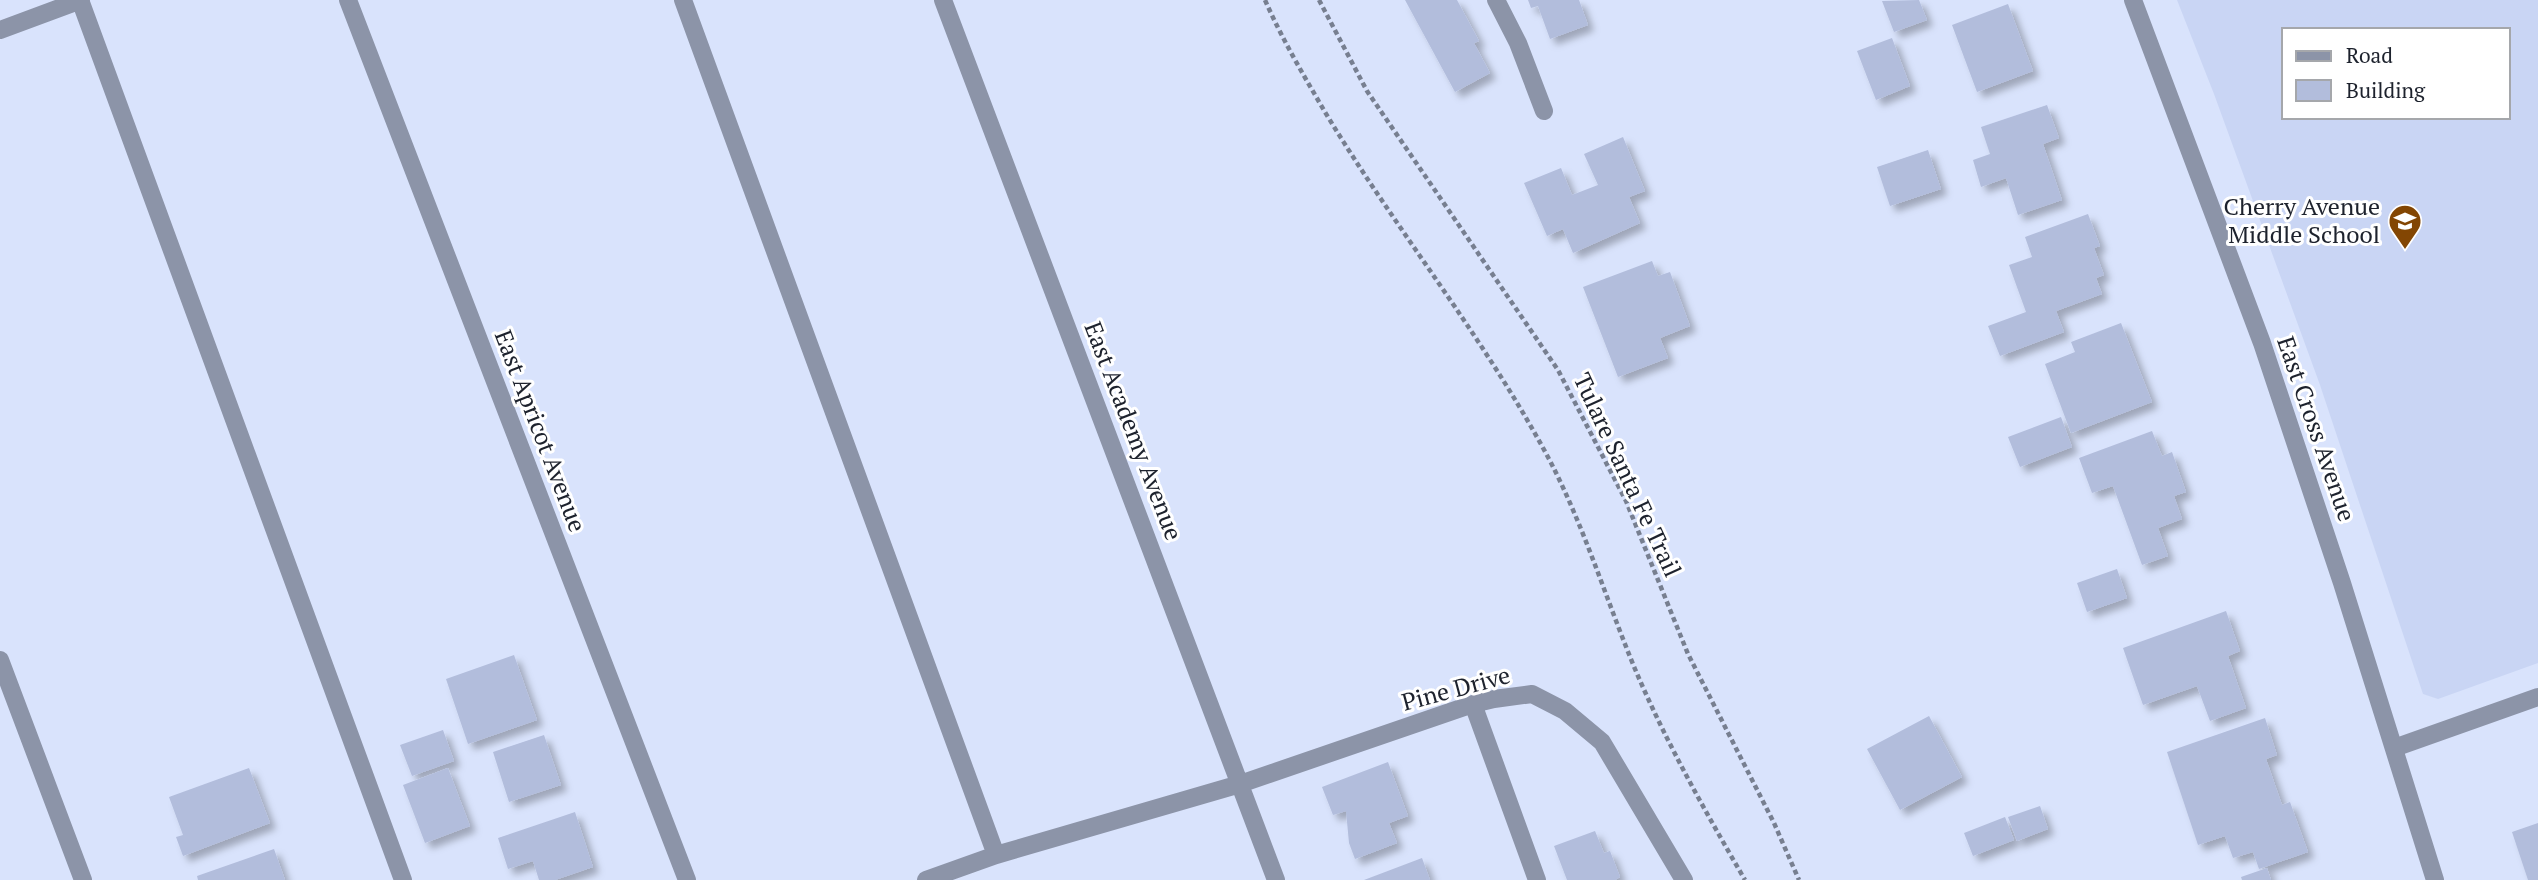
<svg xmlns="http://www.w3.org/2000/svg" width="2538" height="880" font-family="'PT Serif',serif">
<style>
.built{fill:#c9d5f4;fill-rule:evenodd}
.building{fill:#b2bddc;filter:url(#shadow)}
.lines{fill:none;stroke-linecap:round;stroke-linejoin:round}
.path{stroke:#777f90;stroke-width:4.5;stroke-dasharray:5 3.5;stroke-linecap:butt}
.minor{stroke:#8c94a8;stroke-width:18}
.labels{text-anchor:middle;stroke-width:6;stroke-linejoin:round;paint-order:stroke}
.poi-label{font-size:24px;fill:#1d222d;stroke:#fff;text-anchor:end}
.street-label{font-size:24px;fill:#1d222d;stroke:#fff}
</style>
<defs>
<filter id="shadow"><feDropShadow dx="6" dy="6" stdDeviation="3.5" flood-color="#0004"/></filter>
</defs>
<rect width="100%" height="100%" fill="#d9e3fc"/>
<path class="built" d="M2177 0H2538V663L2438 699 2423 694 2320 385 2214 94ZM2284 30H2508V117H2284Z"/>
<path class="building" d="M1405 0H1457L1479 41 1474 43 1490 73 1455 92Z
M1528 0H1579L1588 25 1550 39 1538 6 1531 8Z
M1919 0 1927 20 1894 32 1882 1Z
M2008 4 2033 71 1977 92 1952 25Z
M1892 38 1910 86 1876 100 1857 51Z
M2047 105 2059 138 2043 144 2062 200 2018 215 2006 178 1981 187 1973 160 1990 154 1981 127Z
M1623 137 1645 191 1629 197 1640 223 1573 253 1563 229 1547 236 1524 183 1561 168 1572 195 1598 185 1584 154Z
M1928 150 1941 189 1890 206 1877 167Z
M2088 214 2100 246 2094 248 2104 275 2096 278 2102 294 2056 311 2064 332 2000 356 1988 326 2026 312 2009 265 2032 257 2025 237Z
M1652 261 1658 276 1670 272 1690 326 1660 338 1668 358 1618 377 1583 287Z
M2121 323 2152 402 2071 433 2045 364 2075 352 2071 342Z
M2061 417 2072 447 2020 467 2008 437Z
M2152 431 2162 456 2172 452 2186 492 2174 496 2182 519 2158 528 2168 556 2142 565 2113 486 2092 493 2079 458Z
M2117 569 2127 598 2087 612 2077 583Z
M2226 611 2240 651 2228 656 2246 708 2210 721 2197 686 2143 705 2123 648Z
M514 655 537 720 468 744 446 679Z
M1929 716 1962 777 1900 810 1867 749Z
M2265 718 2277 755 2266 759 2282 805 2290 802 2308 852 2259 869 2253 852 2233 858 2225 836 2198 845 2167 752Z
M443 730 454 761 412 776 400 745Z
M544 735 561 785 509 802 493 752Z
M1388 762 1408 816 1389 823 1397 843 1355 859 1349 843 1346 811 1333 815 1322 787Z
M249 768 270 823 183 856 176 837 183 835 169 797Z
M448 768 470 826 425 843 403 785Z
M2040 806 2048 829 2017 841 2008 817Z
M575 812 593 867 555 880H539L533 861 508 869 498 838Z
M2005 817 2014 840 1973 856 1964 833Z
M2538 823V880H2528L2512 832Z
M1595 831 1604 853 1610 851 1620 877 1615 880H1567L1554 846Z
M274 849 285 880H198L197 876Z
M1422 858 1430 880H1364Z
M2267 868 2271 880H2242L2241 877Z"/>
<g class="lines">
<path class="path" d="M1265 0C1282 39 1304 76 1325 112 1396 230 1484 337 1549 459 1584 526 1606 599 1635 669 1666 742 1705 811 1745 880
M1319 0 1367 91 1558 370 1626 501 1688 654 1774 823 1799 880"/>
<path class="minor" d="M80 0 403 880
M348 0 687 880
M683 0 996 855
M943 0 1276 880
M1496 0 1518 43 1544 111
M2133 0 2262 343 2342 583 2435 880
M0 30 81 0
M0 660 83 880
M1473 704 1537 880
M2394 748 2538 697
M926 880 996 855 1240 784 1473 704 1494 699 1532 694 1565 711 1602 742 1684 880"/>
</g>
<defs>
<symbol id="school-pin" viewBox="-11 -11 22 30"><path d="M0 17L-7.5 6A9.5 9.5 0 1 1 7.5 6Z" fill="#834603" stroke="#fff"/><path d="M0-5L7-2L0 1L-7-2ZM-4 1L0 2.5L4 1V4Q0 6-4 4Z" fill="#fff"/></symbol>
</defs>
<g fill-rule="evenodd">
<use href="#school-pin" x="2386" y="202" width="38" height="52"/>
</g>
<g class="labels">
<g class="poi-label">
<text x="2380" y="215">Cherry Avenue<tspan x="2380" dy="28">Middle School</tspan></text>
</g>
<g class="street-label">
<text transform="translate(2316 429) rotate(71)" y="8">East Cross Avenue</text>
<text transform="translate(540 431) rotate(69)" y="8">East Apricot Avenue</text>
<text transform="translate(1133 431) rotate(69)" y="8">East Academy Avenue</text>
<text transform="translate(1627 475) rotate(65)" y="8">Tulare Santa Fe Trail</text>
<text transform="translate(1456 689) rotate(-15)" y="8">Pine Drive</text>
</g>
</g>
<rect x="2282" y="28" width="228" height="91" fill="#ffffff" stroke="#a5a7ab" stroke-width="2"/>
<rect x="2296" y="51" width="35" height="10" fill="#8c94a8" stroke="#a5a7ab" stroke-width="2"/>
<text x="2346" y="63" font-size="21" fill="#1d222d">Road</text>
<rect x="2296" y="80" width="35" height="21" fill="#b2bddc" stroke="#a5a7ab" stroke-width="2"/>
<text x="2346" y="98" font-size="21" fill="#1d222d">Building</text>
</svg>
